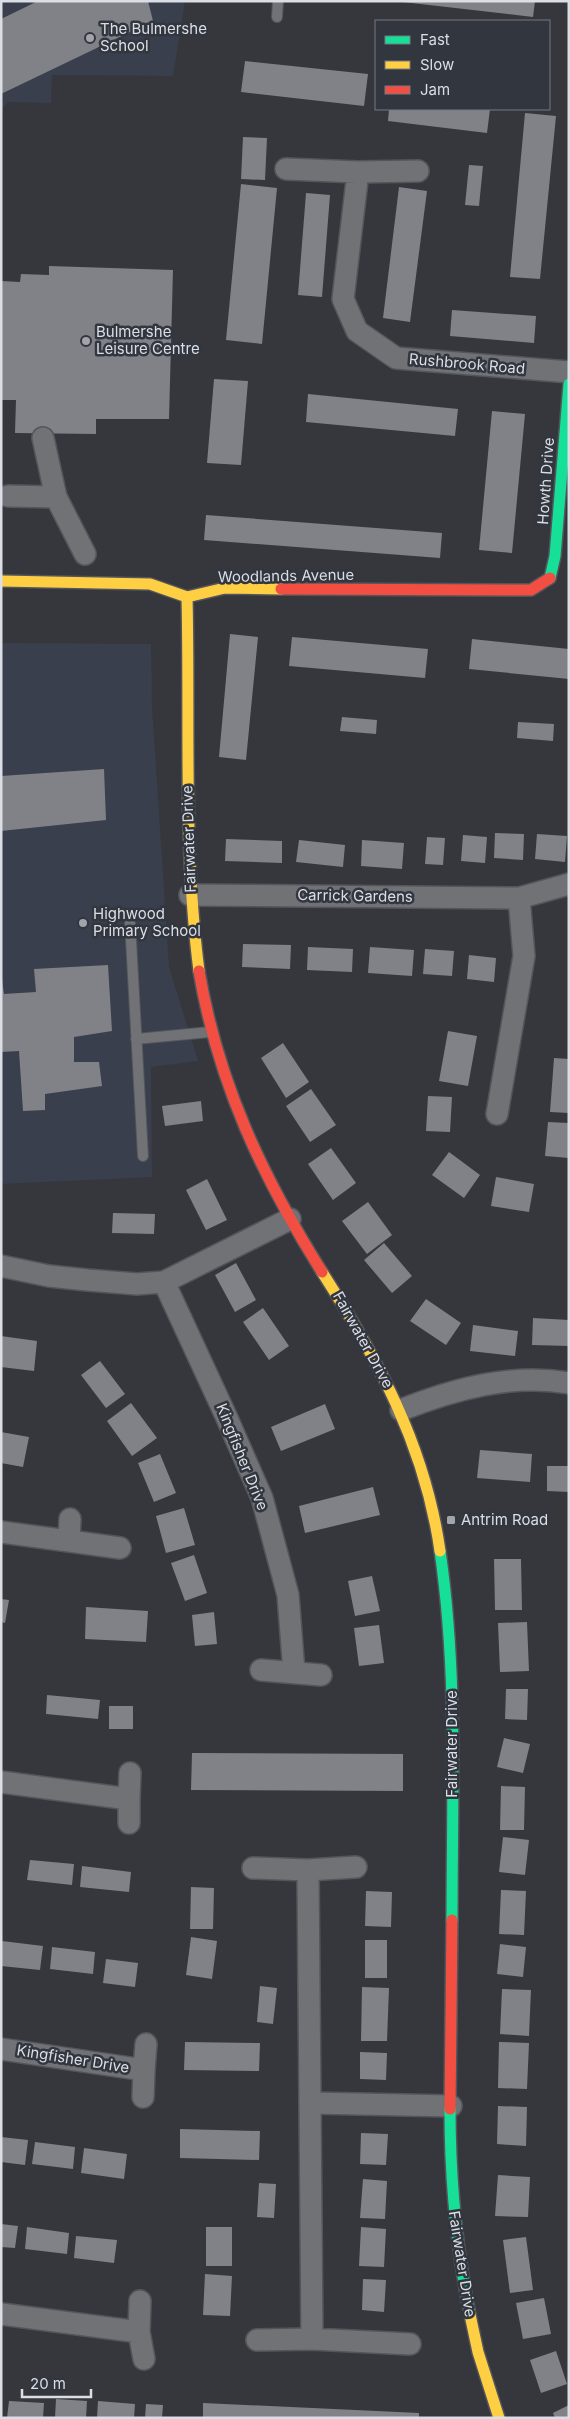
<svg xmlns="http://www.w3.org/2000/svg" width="570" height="2419" font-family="Inter,sans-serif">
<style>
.built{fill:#393f4c}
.building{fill:#808287}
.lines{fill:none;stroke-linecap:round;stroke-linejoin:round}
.lane-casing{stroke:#53555a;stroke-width:12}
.street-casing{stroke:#53555a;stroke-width:24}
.fast-casing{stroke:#53555a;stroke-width:14}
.slow-casing{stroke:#53555a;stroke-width:14}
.jam-casing{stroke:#53555a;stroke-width:14}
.lane{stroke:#707276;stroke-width:10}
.street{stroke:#707276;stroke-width:21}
.fast{stroke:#16e098;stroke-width:11}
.slow{stroke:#ffcf43;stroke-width:11}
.jam{stroke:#f24e42;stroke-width:11}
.poi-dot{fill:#a1a4a9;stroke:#32363f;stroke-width:2}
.labels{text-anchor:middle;stroke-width:5;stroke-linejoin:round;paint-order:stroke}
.poi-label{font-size:15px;fill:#dbdee4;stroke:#32363f;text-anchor:start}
.street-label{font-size:15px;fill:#dbdee4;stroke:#32363f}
</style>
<rect width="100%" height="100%" fill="#35373c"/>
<path class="built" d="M1 1H185L173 76 52 75 51 103 8 102 1 110Z
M1 643 151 644 152 706 169 967 198 1061 151 1067 152 1177 1 1184Z"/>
<path class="building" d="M38 1H148L153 21 1 94V19Z
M394 1H535L533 17Z
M245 61 368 74 364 106 241 92Z
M389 109H490L487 133 388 121Z
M525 113 556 116 540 279 510 277Z
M243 137 267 138 265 180 241 179Z
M469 165 483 166 479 206 465 205Z
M241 184 277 188 262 344 226 340Z
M399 187 427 191 410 322 383 318Z
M306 193 330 195 322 297 298 295Z
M49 266 173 270 169 419H96V434L15 433 16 400H1V281L20 282 21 274 49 275Z
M452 310 536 316 534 343 450 336Z
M214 379 248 381 241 465 207 463Z
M308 394 458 409 455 436 306 422Z
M492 411 525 414 512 553 479 550Z
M206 515 442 533 440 558 204 540Z
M230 634 258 637 246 760 219 757Z
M292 637 428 649 425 678 289 666Z
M472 639 569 649V679L469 669Z
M342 717 377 720 376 734 340 731Z
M518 722 554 724 553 741 517 738Z
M104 769 106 820 1 831V776Z
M495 833 524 834 523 860 494 858Z
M537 834 567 836 565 862 535 859Z
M463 835 487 837 485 863 461 861Z
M427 837 445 838 443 865 425 864Z
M226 839 282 841V863L225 861Z
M299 840 345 845 343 867 296 862Z
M362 840 404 843 402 869 361 866Z
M243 944 291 945 290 969 242 967Z
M308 947 353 949 352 972 307 970Z
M370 947 414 950 412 976 368 973Z
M425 949 454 951 452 976 423 974Z
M469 955 496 958 494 982 467 979Z
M108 965 112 1031 74 1037V1062H99L102 1086 45 1094V1110L23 1111 19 1051 1 1052V972L4 994 36 992 34 969Z
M448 1031 477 1036 468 1086 439 1081Z
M283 1043 309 1082 286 1098 261 1058Z
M554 1058 569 1059V1113L550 1112Z
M311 1089 336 1125 310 1142 286 1106Z
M428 1096 452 1097 450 1132 426 1131Z
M201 1101 203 1121 165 1126 162 1106Z
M548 1122 569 1123V1158L545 1156Z
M331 1148 356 1183 333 1200 308 1164Z
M449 1152 480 1175 464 1198 432 1175Z
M496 1177 534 1184 529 1212 491 1206Z
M207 1179 227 1220 206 1230 186 1190Z
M368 1202 392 1235 367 1254 342 1221Z
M113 1213 155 1214 154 1234 112 1233Z
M384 1243 412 1276 392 1293 364 1260Z
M236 1263 256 1300 235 1312 215 1275Z
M426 1299 461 1323 446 1345 410 1321Z
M263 1308 289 1346 269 1360 243 1322Z
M533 1318 569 1320V1346L532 1345Z
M473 1325 518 1331 515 1356 470 1351Z
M1 1336 37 1341 34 1371 1 1367Z
M100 1361 125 1394 106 1408 81 1375Z
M131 1403 157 1438 132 1456 107 1421Z
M325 1404 335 1429 281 1451 271 1427Z
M1 1432 29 1437 23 1467 1 1463Z
M480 1450 532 1454 530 1482 477 1478Z
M160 1454 176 1493 154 1502 138 1463Z
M547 1466H569V1492L547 1491Z
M373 1487 380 1515 305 1533 299 1506Z
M184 1508 195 1545 166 1553 156 1516Z
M194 1555 207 1593 185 1601 171 1563Z
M494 1559H521L522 1610H495Z
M372 1576 380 1611 355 1616 348 1581Z
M1 1599 9 1600 5 1623 1 1622Z
M86 1607 148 1611 146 1642 85 1639Z
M214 1612 217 1644 195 1646 192 1615Z
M527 1622 529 1671 500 1672 498 1623Z
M379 1625 384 1663 359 1666 354 1628Z
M506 1689H528L527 1720 505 1719Z
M47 1695 100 1700 98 1719 46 1714Z
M109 1706H133V1729H109Z
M504 1738 530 1744 523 1773 497 1767Z
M192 1753 403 1754V1791L191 1790Z
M501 1786 525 1787 524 1830H500Z
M503 1837 529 1840 525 1875 499 1872Z
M30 1860 74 1864 72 1885 27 1880Z
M82 1866 131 1872 129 1892 80 1887Z
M191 1887 214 1888 213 1929H190Z
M501 1890 526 1891 524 1935 499 1934Z
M366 1891 392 1892 391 1927 365 1926Z
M191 1937 217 1941 212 1979 186 1975Z
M365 1940H387V1978H365Z
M2 1941 43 1946 40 1970 1 1966Z
M500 1944 526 1947 523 1977 497 1974Z
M52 1947 95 1952 93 1974 50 1969Z
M106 1959 138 1963 135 1987 103 1983Z
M260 1986 277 1988 273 2024 257 2022Z
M362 1987 389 1988 387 2041H361Z
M502 1989 531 1990 529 2036 500 2034Z
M185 2042 260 2043 259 2071 184 2070Z
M499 2042 529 2043 527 2089 498 2088Z
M360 2052 387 2053 386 2080 360 2079Z
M498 2106 527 2107 526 2146 497 2144Z
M180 2129 260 2131 259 2160 180 2158Z
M361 2133 388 2134 386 2165 360 2164Z
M1 2137 28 2140 25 2165 1 2162Z
M35 2142 75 2147 73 2169 32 2164Z
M84 2148 127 2154 124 2179 81 2173Z
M498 2175 530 2177 528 2217 495 2216Z
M363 2179 387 2181 385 2219 360 2218Z
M259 2183 276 2184 274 2218 257 2217Z
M1 2224 18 2226 15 2248 1 2247Z
M27 2227 69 2233 67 2254 25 2249Z
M206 2227H232V2266H206Z
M361 2227 386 2229 384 2267 359 2266Z
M76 2236 117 2240 114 2263 74 2258Z
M526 2237 533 2290 510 2293 503 2240Z
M205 2274 232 2276 230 2316 203 2315Z
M363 2279 386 2280 384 2312 362 2310Z
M544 2298 551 2334 523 2339 516 2303Z
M556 2351 567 2384 541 2393 530 2360Z
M56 2399 87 2401 86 2418H55Z
M9 2401 44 2403 43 2418H7Z
M98 2401 135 2404 134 2418H97Z
M203 2403 419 2413V2418H203Z
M146 2404 163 2405 162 2418H145Z
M569 2405V2418H555L553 2413Z"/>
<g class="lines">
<defs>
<path id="lane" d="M277 17 278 1
M130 922 143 1156
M136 1039 210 1032"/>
<path id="street" d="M286 169 358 172
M418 171 358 172 343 299 357 331 396 358 569 372
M43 438 56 497 85 554
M8 496 56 497
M190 895 519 898 569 884
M497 1114 524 956 519 898
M1 1266 49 1276 87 1280 137 1284 164 1282 290 1219
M164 1282 226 1416 262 1498 288 1595 294 1672
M401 1410C454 1389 512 1373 569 1383
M1 1532 69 1541 70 1519
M69 1541 120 1548
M261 1670 321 1675
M1 1782 129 1799 130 1773
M129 1823V1799
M253 1868 308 1870 356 1867
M308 1870 312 2339
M1 2049 144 2070 143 2097
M144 2070 146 2044
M312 2103 451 2106
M1 2314 139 2332 144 2359
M139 2332 140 2301
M257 2340 312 2339 410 2344"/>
<path id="fast" d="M550 578 555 556 569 384
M440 1551C458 1674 452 1797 452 1920
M450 2109C450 2177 456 2244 469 2310"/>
<path id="slow" d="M1 581 150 584 187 597 225 588 281 589
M187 597C190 722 183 847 199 971
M322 1272C379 1361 425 1446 440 1551
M469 2310 478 2352 499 2418"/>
<path id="jam" d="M281 589 531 590 550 578
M199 971C218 1083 262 1176 322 1272
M450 2109 452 1920"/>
</defs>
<use href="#lane" class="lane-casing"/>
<use href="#street" class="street-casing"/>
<use href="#fast" class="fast-casing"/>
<use href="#slow" class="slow-casing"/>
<use href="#jam" class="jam-casing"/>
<use href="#lane" class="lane"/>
<use href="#street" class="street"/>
<use href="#fast" class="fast"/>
<use href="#slow" class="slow"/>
<use href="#jam" class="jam"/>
</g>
<g class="poi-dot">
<circle cx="90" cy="38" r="5"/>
<circle cx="86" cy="341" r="5"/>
<circle cx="83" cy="923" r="5"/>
<rect x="446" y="1515" width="10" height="10" rx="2.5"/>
</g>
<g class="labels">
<g class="poi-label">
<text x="100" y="34">The Bulmershe<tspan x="100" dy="17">School</tspan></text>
<text x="96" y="337">Bulmershe<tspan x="96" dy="17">Leisure Centre</tspan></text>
<text x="93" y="919">Highwood<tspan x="93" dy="17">Primary School</tspan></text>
<text x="461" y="1525">Antrim Road</text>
</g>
<g class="street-label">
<text transform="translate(467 364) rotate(5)" y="5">Rushbrook Road</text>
<text transform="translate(546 481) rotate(-86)" y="5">Howth Drive</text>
<text transform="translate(286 576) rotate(-1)" y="5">Woodlands Avenue</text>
<text transform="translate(189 839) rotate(-92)" y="5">Fairwater Drive</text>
<text transform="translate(355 896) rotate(1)" y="5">Carrick Gardens</text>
<text transform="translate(363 1340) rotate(61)" y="5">Fairwater Drive</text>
<text transform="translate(242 1457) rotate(68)" y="5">Kingfisher Drive</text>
<text transform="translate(452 1744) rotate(-90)" y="5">Fairwater Drive</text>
<text transform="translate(73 2059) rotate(9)" y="5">Kingfisher Drive</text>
<text transform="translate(462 2264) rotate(81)" y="5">Fairwater Drive</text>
</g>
</g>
<rect width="570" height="2419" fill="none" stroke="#dbdee4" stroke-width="5"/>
<rect x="375" y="20" width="175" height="90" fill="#32363f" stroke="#767981"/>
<rect x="385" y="36" width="25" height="8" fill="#16e098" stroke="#767981"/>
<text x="420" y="45" font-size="15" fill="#dbdee4">Fast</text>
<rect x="385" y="61" width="25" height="8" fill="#ffcf43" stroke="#767981"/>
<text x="420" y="70" font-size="15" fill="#dbdee4">Slow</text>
<rect x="385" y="86" width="25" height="8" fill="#f24e42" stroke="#767981"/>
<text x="420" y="95" font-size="15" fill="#dbdee4">Jam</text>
<path d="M22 2389v8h69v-8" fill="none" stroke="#dbdee4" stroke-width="2.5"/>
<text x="30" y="2389" font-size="15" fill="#dbdee4" stroke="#32363f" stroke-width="4" paint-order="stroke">20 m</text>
</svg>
